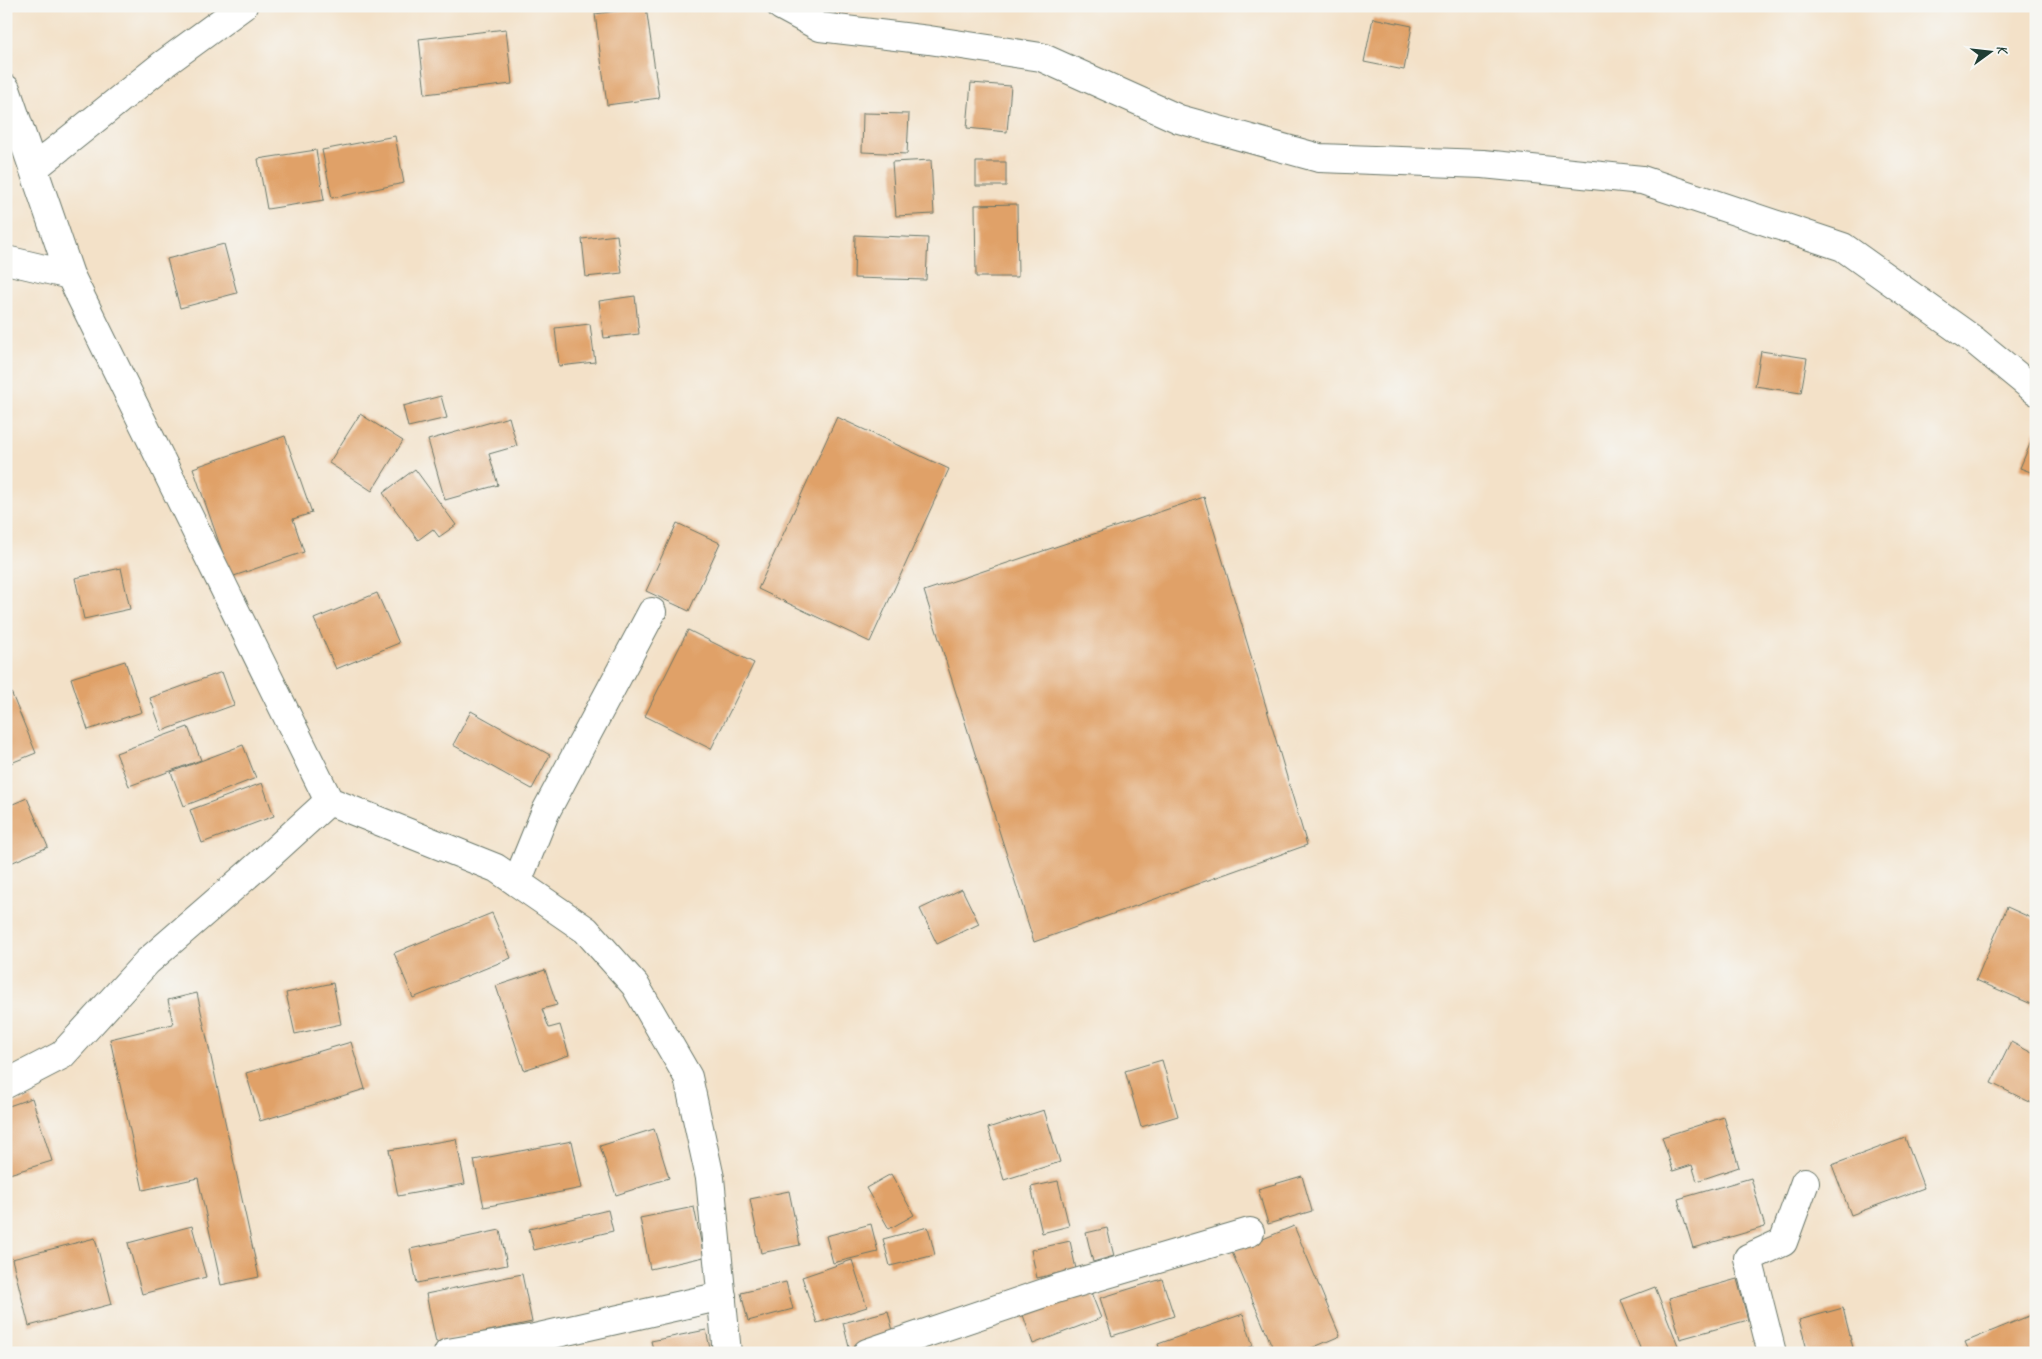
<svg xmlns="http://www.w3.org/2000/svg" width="2042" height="1359" font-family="Caveat,sans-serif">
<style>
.building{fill:#e0a167}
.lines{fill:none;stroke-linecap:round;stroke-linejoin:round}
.street-casing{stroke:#697668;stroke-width:30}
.secondary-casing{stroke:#697668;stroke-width:30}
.street{stroke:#fff;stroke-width:28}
.secondary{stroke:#fff;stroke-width:28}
</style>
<rect width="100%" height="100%" fill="#f6f6f2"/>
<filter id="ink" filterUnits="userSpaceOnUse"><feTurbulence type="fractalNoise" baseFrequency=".02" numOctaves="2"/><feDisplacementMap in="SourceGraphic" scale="10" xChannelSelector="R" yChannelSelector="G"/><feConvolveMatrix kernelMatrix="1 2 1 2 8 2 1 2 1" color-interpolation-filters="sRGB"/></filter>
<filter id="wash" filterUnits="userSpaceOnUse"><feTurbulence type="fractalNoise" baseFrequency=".0096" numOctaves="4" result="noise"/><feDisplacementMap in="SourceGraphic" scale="20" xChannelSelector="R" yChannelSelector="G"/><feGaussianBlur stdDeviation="1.12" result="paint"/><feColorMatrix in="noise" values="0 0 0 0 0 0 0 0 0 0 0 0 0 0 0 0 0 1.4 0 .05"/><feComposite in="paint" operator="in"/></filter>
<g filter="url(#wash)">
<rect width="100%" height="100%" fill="#f3e1c8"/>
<g id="blocks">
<path class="building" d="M833 6H866V7L836 16Z
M646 7 659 98 607 105 595 14Z
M1373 18 1412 26 1404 70 1364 62Z
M506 29 512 84 425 94 419 39Z
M971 83 1011 86 1007 132 967 128Z
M863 113 909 114 907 154 862 152Z
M395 136 404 183 332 198 322 150Z
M316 150 324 200 267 209 258 159Z
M931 160 934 214 896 216 892 162Z
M976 162H1006V186H976Z
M1017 204 1018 277H976L975 205Z
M617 235 622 273 586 277 582 239Z
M855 235 928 238 926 280 854 278Z
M224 244 237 293 180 308 167 259Z
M635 296 639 334 604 338 599 301Z
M590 324 595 362 559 366 555 328Z
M1761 351 1807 358 1801 393 1755 386Z
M441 396 447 418 408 427 403 406Z
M360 414 403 441 372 491 329 463Z
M509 417 517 446 489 454 498 485 445 500 428 440Z
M837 417 949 469 870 642 758 589Z
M2036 430V474L2020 468Z
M285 436 312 513 293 519 304 552 231 577 193 468Z
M415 469 456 525 439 537 433 529 418 540 383 493Z
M1204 497 1307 845 1034 942 924 591Z
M677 523 720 543 689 611 646 591Z
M121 568 130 609 84 619 75 578Z
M377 593 399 643 336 669 314 619Z
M688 630 754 663 711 749 645 716Z
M125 661 142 712 88 730 71 678Z
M222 672 234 705 162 731 150 698Z
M11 692 36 753 6 765V694Z
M471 711 550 755 532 789 453 745Z
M188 727 201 760 129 786 116 753Z
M243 745 256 778 184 806 171 772Z
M262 783 274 816 202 843 190 810Z
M27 798 48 847 6 865V807Z
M962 889 979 924 937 944 920 909Z
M2007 907 2036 920V1006L1976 980Z
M492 913 511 958 413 998 394 953Z
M545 970 557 1005 542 1009 549 1028 560 1025 569 1055 524 1070 496 986Z
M333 983 341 1024 295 1034 286 993Z
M197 993 259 1277 221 1285 198 1178 143 1190 110 1039 173 1024 168 1000Z
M351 1042 365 1089 260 1121 246 1073Z
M2011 1042 2036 1055V1105L1991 1083Z
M1162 1060 1178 1116 1141 1127 1125 1071Z
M32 1098 52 1161 6 1175V1107Z
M1044 1110 1060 1162 1004 1180 988 1128Z
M1724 1117 1739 1167 1697 1181 1692 1165 1673 1171 1662 1137Z
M654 1129 669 1178 616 1195 600 1146Z
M1905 1138 1924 1188 1851 1215 1832 1165Z
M456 1139 465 1184 398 1196 389 1150Z
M572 1141 582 1188 484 1207 474 1160Z
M891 1174 914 1215 889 1229 866 1188Z
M1302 1176 1312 1211 1268 1224 1258 1189Z
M1751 1178 1765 1227 1693 1248 1678 1199Z
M1058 1181 1069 1226 1042 1233 1031 1187Z
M789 1191 800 1245 761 1253 750 1199Z
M694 1207 704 1257 650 1269 640 1218Z
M608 1210 613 1231 534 1250 529 1229Z
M871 1224 878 1252 833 1263 826 1236Z
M192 1226 206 1277 142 1294 128 1243Z
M1294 1226 1340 1336 1300 1353H1275L1232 1252Z
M928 1227 935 1255 890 1266 883 1239Z
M1107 1228 1114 1256 1093 1262 1086 1233Z
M500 1230 507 1265 417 1283 410 1249Z
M95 1238 112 1304 29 1326 12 1259Z
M1070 1241 1076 1269 1037 1278 1031 1250Z
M852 1260 867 1307 817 1323 802 1277Z
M522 1274 532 1322 436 1342 426 1294Z
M1162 1279 1174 1316 1112 1336 1100 1298Z
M1737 1279 1748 1320 1680 1339 1669 1298Z
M786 1282 793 1309 748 1321 741 1293Z
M1655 1287 1681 1353H1642L1621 1300Z
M1090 1290 1101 1318 1033 1344 1023 1315Z
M1843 1308 1853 1348 1836 1353H1808L1799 1320Z
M888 1311 895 1339 850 1351 843 1323Z
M2036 1313V1353H1970L1965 1342Z
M1243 1314 1253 1346 1233 1353H1161L1158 1344Z
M706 1330 711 1353H654L651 1341Z"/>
</g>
</g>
<g filter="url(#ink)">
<use href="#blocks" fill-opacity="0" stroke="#697668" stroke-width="1"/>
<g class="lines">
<defs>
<path id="street" d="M517 882 545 813 652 612
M6 1084 62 1055 147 962 261 863 329 801
M448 1353 535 1338 722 1296
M867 1353 1059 1288 1250 1232
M1772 1353 1748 1258 1783 1242 1805 1182"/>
<path id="secondary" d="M781 6 820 27 929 40 1041 57 1179 119 1319 158 1483 164 1642 180 1843 247 1975 341 2036 391
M6 89 70 275 329 801 496 868 586 930 635 985 688 1077 710 1178 727 1353
M34 168 165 63 243 6
M6 260 70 275"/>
</defs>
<use href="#street" class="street-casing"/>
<use href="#secondary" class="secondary-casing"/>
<use href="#street" class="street"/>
<use href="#secondary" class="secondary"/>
</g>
</g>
<rect width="2042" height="1359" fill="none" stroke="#f6f6f2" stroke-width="25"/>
<g transform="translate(1990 52) rotate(75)" stroke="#f6f6f2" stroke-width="4" paint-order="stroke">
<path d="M0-4L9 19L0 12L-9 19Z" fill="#1f3d34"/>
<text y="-8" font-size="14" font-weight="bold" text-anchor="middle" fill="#1f3d34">K</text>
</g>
</svg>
